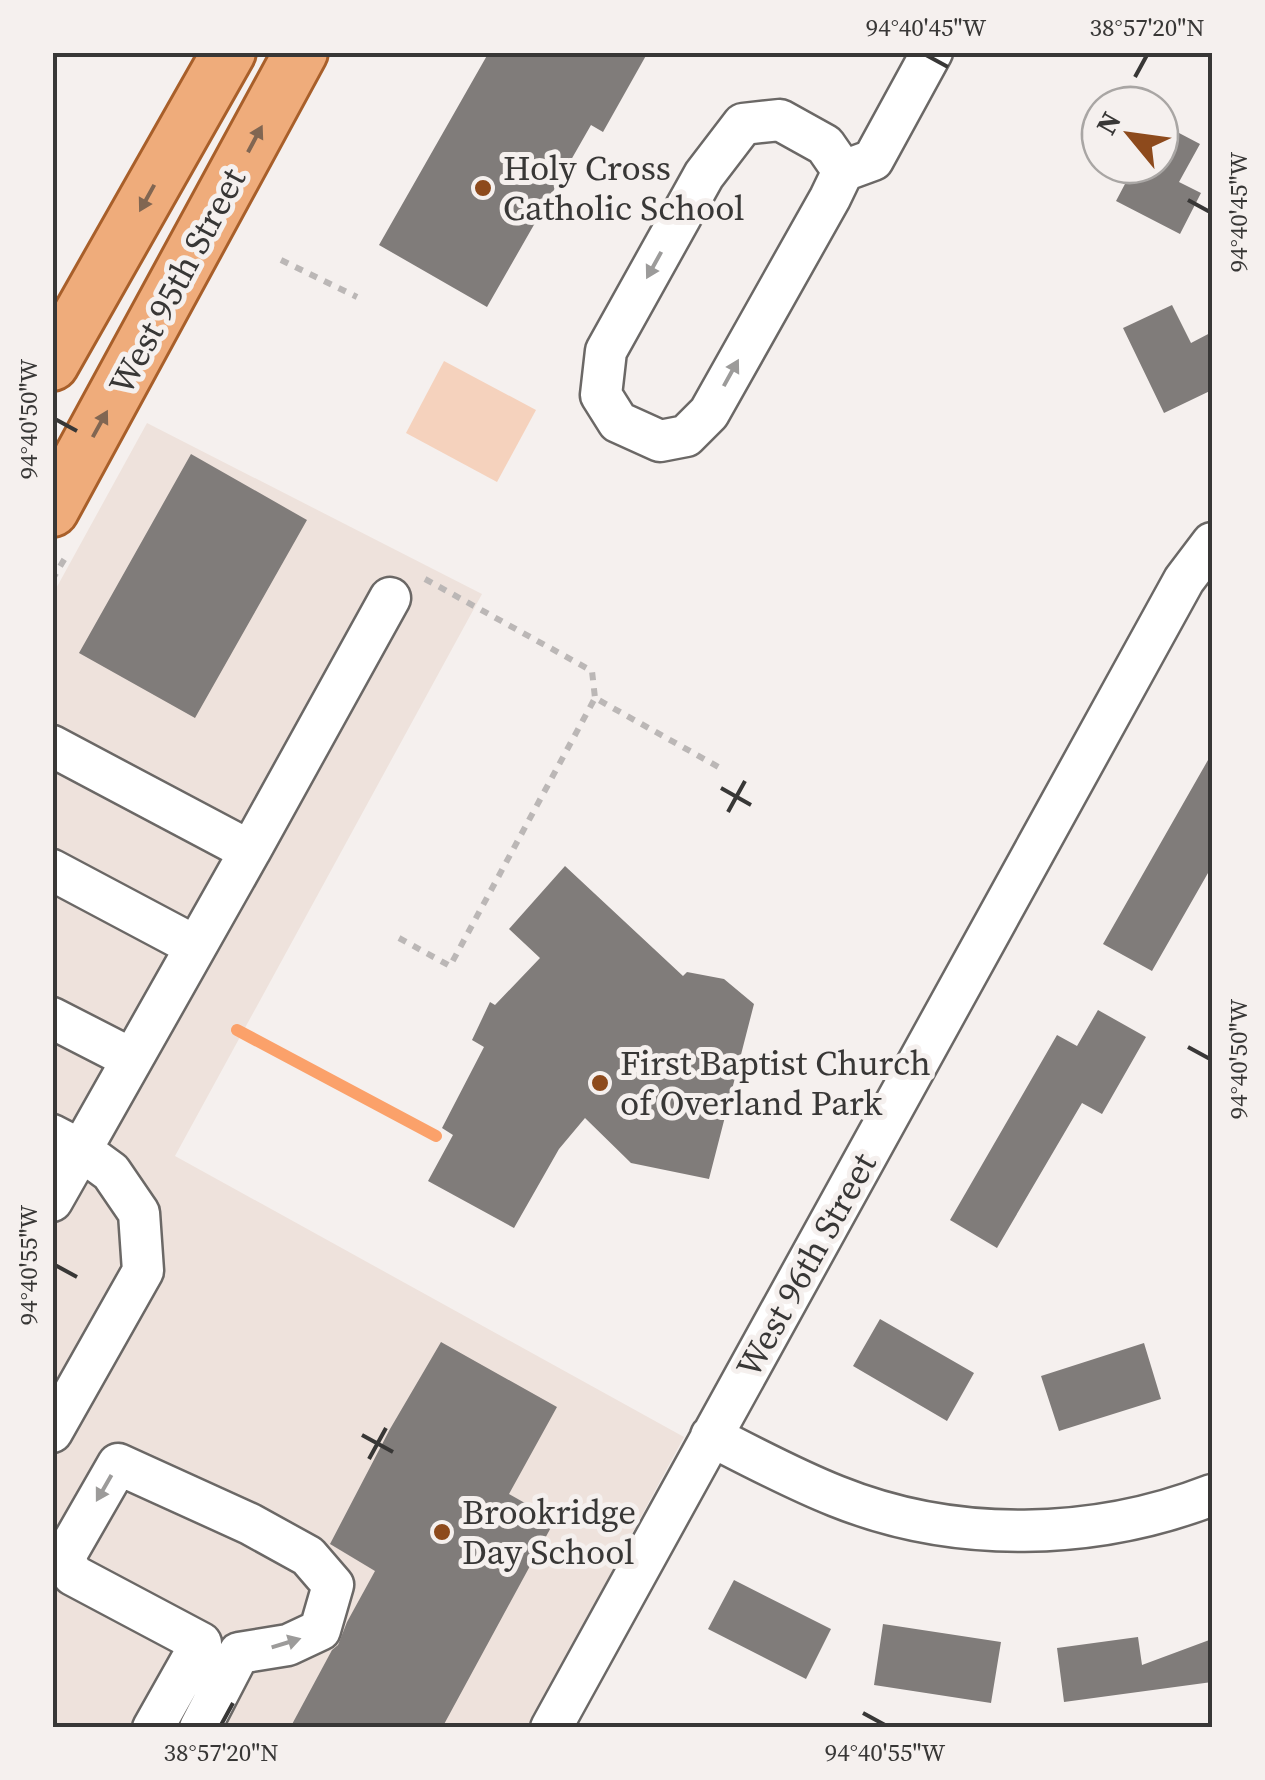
<svg xmlns="http://www.w3.org/2000/svg" width="1265" height="1780" font-family="'Source Serif 4',serif">
<style>
.built{fill:#eee2dc}
.green{fill:#f5d2bd}
.lines{fill:none;stroke-linecap:round;stroke-linejoin:round}
.stream{stroke:#fba16a;stroke-width:12}
.building{fill:#807c7a}
.minor-casing{stroke:#6b6866;stroke-width:45}
.major-casing{stroke:#a85f2a;stroke-width:58}
.path{stroke:#bbb7b6;stroke-width:6;stroke-dasharray:8 8;stroke-linecap:butt}
.minor{stroke:#fff;stroke-width:40}
.major{stroke:#efac7b;stroke-width:52}
.oneway{fill:#816652}
.oneway2{fill:#9c9b9a}
.ticks{fill:none;stroke:#383736;stroke-width:4}
.poi-dot{fill:#8d4a1c;stroke:#f5f0ee;stroke-width:4}
.labels{text-anchor:middle;stroke-width:10;stroke-linejoin:round;paint-order:stroke}
.poi-label{font-size:35px;fill:#383736;stroke:#f5f0ee;text-anchor:start}
.street-label{font-size:35px;fill:#383736;stroke:#f5f0ee}
.neatline{fill:none;stroke:#383736;stroke-width:4}
.ticks-label{font-size:25px;text-anchor:middle;fill:#383736}
</style>
<rect width="100%" height="100%" fill="#f5f0ee"/>
<path class="built" d="M147 423 482 594 175 1156 684 1437 528 1727 53 1728V594Z"/>
<path class="green" d="M444 361 536 410 497 482 406 433Z"/>
<g class="lines">
<path class="stream" d="M237 1030 436 1136"/>
</g>
<path class="building" d="M489 52H648L603 132 591 125 487 307 379 245Z
M1160 123 1200 144 1179 182 1201 193 1180 234 1116 201 1135 165H1160Z
M1172 305 1191 343 1212 332V390L1164 413 1123 328Z
M191 454 307 520 195 718 79 653Z
M1212 753V866L1152 971 1103 944Z
M565 866 683 976 687 972 724 979 754 1004 709 1179 631 1163 585 1118 559 1149 514 1228 428 1181 453 1135 442 1128 484 1047 472 1040 490 1002 495 1005 540 958 509 929Z
M1098 1010 1146 1037 1102 1114 1082 1103 997 1248 950 1220 1057 1035 1077 1046Z
M880 1319 974 1373 947 1421 853 1366Z
M441 1342 557 1407 509 1494 555 1520 442 1728H290L332 1650 338 1645 347 1622 375 1571 330 1544 390 1429Z
M1144 1343 1161 1399 1059 1431 1041 1376Z
M734 1580 831 1629 806 1679 708 1629Z
M883 1624 1001 1642 991 1703 874 1685Z
M1138 1637 1142 1665 1212 1639V1682L1064 1702 1057 1648Z"/>
<g class="lines">
<defs>
<path id="minor" d="M843 171 830 198 709 413 686 436 660 441 618 422 601 395 606 351 704 175 743 124 780 120 825 145 843 171 873 160 932 52
M52 746 250 851 390 598
M52 870 195 946
M52 1018 132 1059
M52 1135 81 1150 250 851
M52 1201 81 1150 111 1172 139 1213 143 1271 52 1432
M711 1436C752 1457 793 1479 836 1496 955 1544 1094 1541 1212 1495
M153 1728 201 1643 73 1575 64 1558 118 1464 250 1524 308 1556 333 1585 320 1630 288 1645 239 1653 200 1728
M551 1728 1184 580 1212 543"/>
<path id="major" d="M52 364 229 52
M52 510 301 52"/>
</defs>
<use href="#minor" class="minor-casing"/>
<use href="#major" class="major-casing"/>
<path class="path" d="M281 260 357 297
M425 579 592 671 595 698
M52 580 68 553
M399 938 450 966 595 698 722 769"/>
<use href="#minor" class="minor"/>
<use href="#major" class="major"/>
</g>
<defs><path id="oneway-solid" d="M-6-.8H1V-3.2L6.5 0L1 3.2V.8H-6Z" transform="scale(2.5)"/></defs>
<g class="oneway">
<use href="#oneway-solid" transform="translate(255 139) rotate(-62)"/>
<use href="#oneway-solid" transform="translate(147 198) rotate(119)"/>
<use href="#oneway-solid" transform="translate(100 424) rotate(-61)"/>
</g>
<g class="oneway2">
<use href="#oneway-solid" transform="translate(654 265) rotate(119)"/>
<use href="#oneway-solid" transform="translate(731 373) rotate(-61)"/>
<use href="#oneway-solid" transform="translate(104 1488) rotate(120)"/>
<use href="#oneway-solid" transform="translate(286 1643) rotate(-17)"/>
</g>
<path class="ticks" d="M926 55 948 67M1135 77 1147 55M1188 200 1210 212M55 419 77 431M721 788 751 805M728 812 745 781M1188 1047 1210 1059M55 1265 77 1277M362 1435 393 1452M369 1459 386 1428M863 1713 885 1725M221 1725 233 1703"/>
<g class="poi-dot">
<circle cx="483" cy="188" r="10"/>
<circle cx="600" cy="1083" r="10"/>
<circle cx="442" cy="1532" r="10"/>
</g>
<g class="labels">
<g class="poi-label">
<text x="503" y="180">Holy Cross<tspan x="503" dy="40">Catholic School</tspan></text>
<text x="620" y="1075">First Baptist Church<tspan x="620" dy="40">of Overland Park</tspan></text>
<text x="462" y="1524">Brookridge<tspan x="462" dy="40">Day School</tspan></text>
</g>
<g class="street-label">
<text transform="translate(177 281) rotate(-62)" y="12">West 95th Street</text>
<text transform="translate(806 1265) rotate(-61)" y="12">West 96th Street</text>
</g>
</g>
<rect width="1265" height="1780" fill="none" stroke="#f5f0ee" stroke-width="110"/>
<g transform="translate(1130 135) rotate(299)"><circle r="48" fill="#f5f0ee" stroke="#a9a6a4" stroke-width="2.5"/>
<path d="M0-8L18 38L0 25L-18 38Z" fill="#8d4a1c"/>
<text y="-15" font-size="28" font-weight="bold" text-anchor="middle" fill="#383736">N</text>
</g>
<rect x="55" y="55" width="1155" height="1670" class="neatline"/>
<g class="ticks-label">
<text x="926" y="36">94°40'45"W</text>
<text x="1147" y="36">38°57'20"N</text>
<text transform="translate(1238 212) rotate(-90)" y="9">94°40'45"W</text>
<text transform="translate(28 419) rotate(-90)" y="9">94°40'50"W</text>
<text transform="translate(1238 1059) rotate(-90)" y="9">94°40'50"W</text>
<text transform="translate(28 1265) rotate(-90)" y="9">94°40'55"W</text>
<text x="221" y="1761">38°57'20"N</text>
<text x="885" y="1761">94°40'55"W</text>
</g>
</svg>
